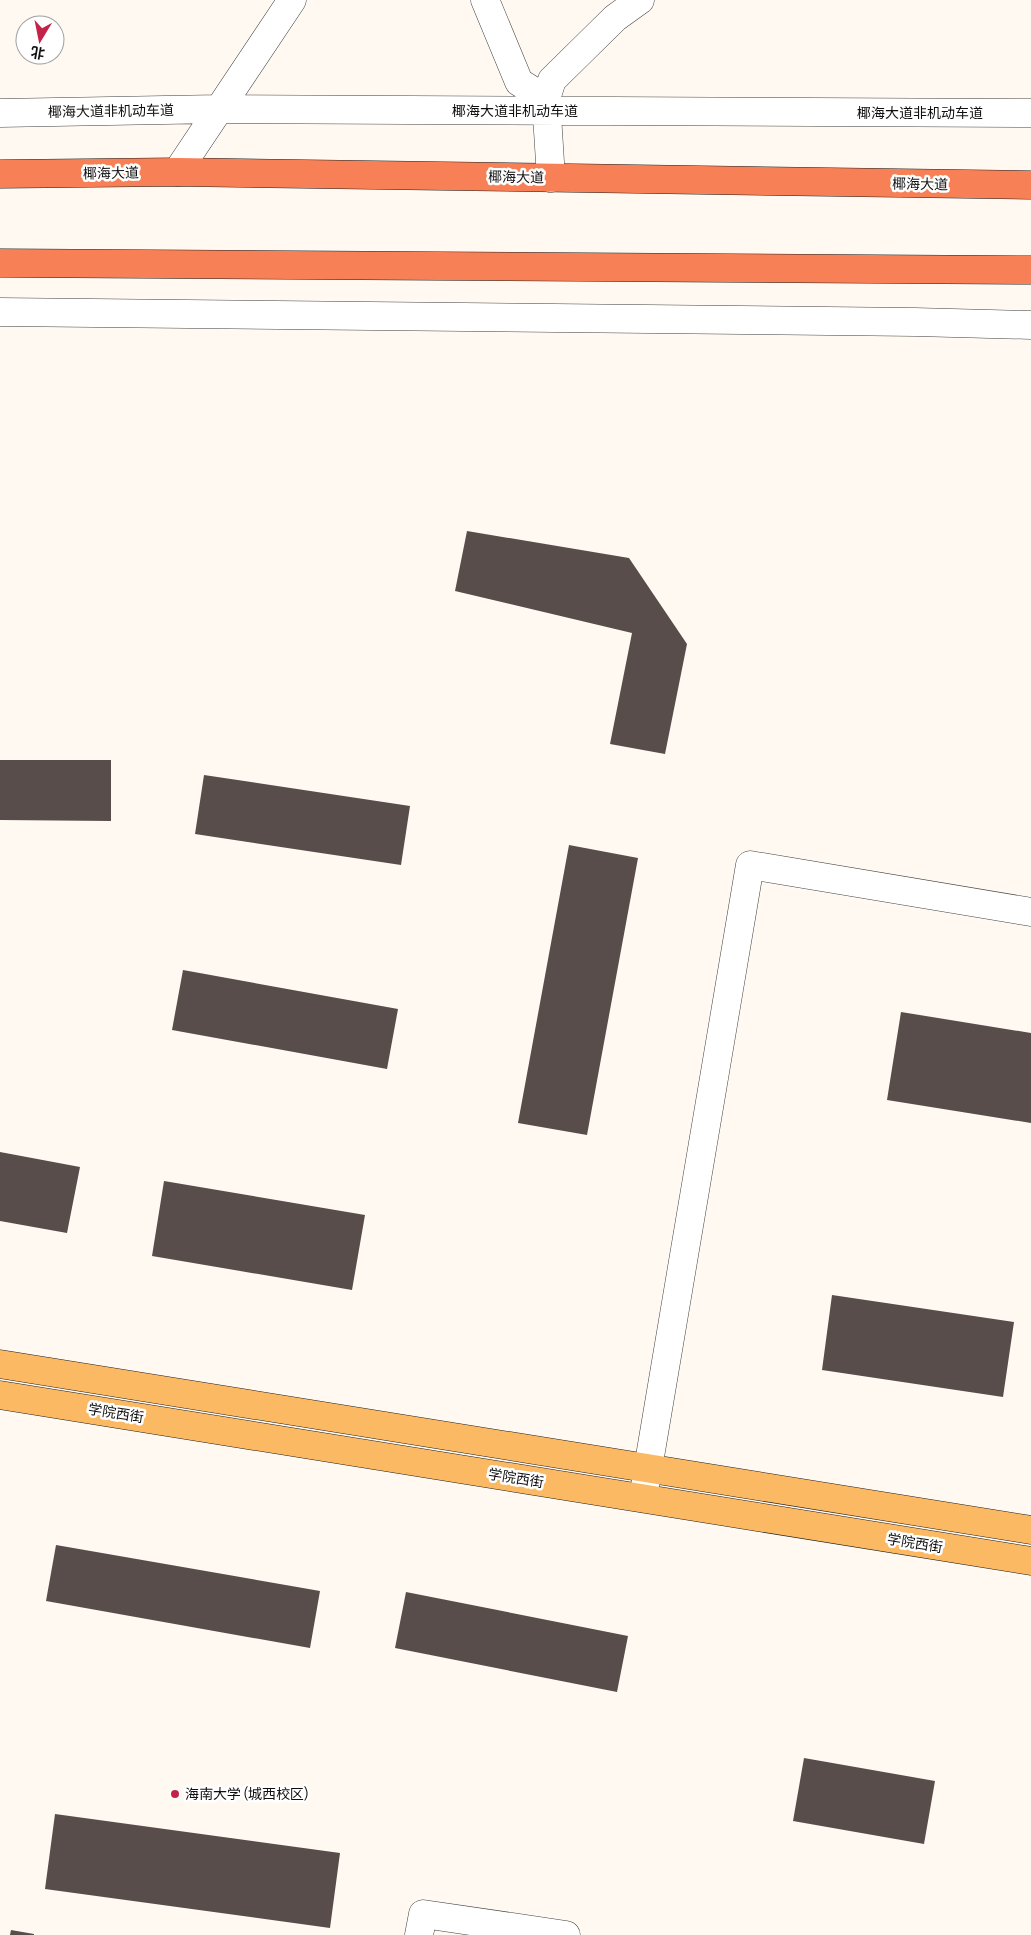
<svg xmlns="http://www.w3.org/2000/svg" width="1031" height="1935" font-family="Bitter,'Noto Sans SC',serif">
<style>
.building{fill:#584d4b}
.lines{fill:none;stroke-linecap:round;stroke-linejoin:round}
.minor-casing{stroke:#424242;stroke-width:29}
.major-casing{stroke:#202020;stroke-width:29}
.highway-casing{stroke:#202020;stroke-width:29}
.minor{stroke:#fff;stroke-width:28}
.major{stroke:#fcb964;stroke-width:28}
.highway{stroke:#f88056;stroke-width:28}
.poi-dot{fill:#c42249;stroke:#fff;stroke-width:2}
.labels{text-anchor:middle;stroke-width:5;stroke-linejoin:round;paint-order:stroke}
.street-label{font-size:14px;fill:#0f0f0f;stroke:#fff}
.poi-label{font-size:14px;fill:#0f0f0f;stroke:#fff;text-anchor:start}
</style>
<rect width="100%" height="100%" fill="#fff9f1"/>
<path class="building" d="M467 531 629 558 687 644 665 754 610 744 632 633 455 591Z
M0 760H111V821L0 820Z
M204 775 410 806 401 865 195 834Z
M569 845 638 858 587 1135 518 1123Z
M183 970 398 1009 387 1069 172 1030Z
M901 1012 1031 1033V1123L887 1100Z
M0 1152 80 1167 67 1233 0 1221Z
M164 1181 365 1215 352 1290 152 1256Z
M832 1295 1014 1322 1003 1397 822 1370Z
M56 1545 320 1591 310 1648 46 1601Z
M406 1592 628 1636 617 1692 395 1648Z
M804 1758 935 1781 924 1844 793 1821Z
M55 1814 340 1853 330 1928 45 1889Z
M11 1930 34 1934V1935H10Z"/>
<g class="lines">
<defs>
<path id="minor" d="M485 0 519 82 546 99
M0 113 219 109 1031 113
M177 172 292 0
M551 178 546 99 552 80 615 18 640 0
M0 312 915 322 1031 325
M643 1498 750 865 1031 912
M419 1935 423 1914 566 1935"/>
<path id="major" d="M0 1364 1031 1530
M0 1395 1031 1561"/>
<path id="highway" d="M0 174 177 172 1031 185
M0 263 1031 270"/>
</defs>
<use href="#minor" class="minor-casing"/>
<use href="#major" class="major-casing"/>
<use href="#highway" class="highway-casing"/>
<use href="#minor" class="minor"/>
<use href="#major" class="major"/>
<use href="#highway" class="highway"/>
</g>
<circle class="poi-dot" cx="175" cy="1794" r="5"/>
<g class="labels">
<g class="street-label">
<text transform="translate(111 111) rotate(-1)" y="5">椰海大道非机动车道</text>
<text x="515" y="116">椰海大道非机动车道</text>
<text x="920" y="118">椰海大道非机动车道</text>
<text transform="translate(111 173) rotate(-1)" y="5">椰海大道</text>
<text transform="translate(516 177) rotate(1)" y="5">椰海大道</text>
<text transform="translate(920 184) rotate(1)" y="5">椰海大道</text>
<text transform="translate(116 1413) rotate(9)" y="5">学院西街</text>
<text transform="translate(516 1478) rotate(9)" y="5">学院西街</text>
<text transform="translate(915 1543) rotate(9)" y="5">学院西街</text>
</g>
<g class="poi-label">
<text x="185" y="1799">海南大学 (城西校区)</text>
</g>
</g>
<g transform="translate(40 40) rotate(190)"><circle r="24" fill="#ffffff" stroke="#9f9f9f"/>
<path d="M0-4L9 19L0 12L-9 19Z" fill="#c42249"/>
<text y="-8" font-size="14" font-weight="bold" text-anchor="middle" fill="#0f0f0f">北</text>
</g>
</svg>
